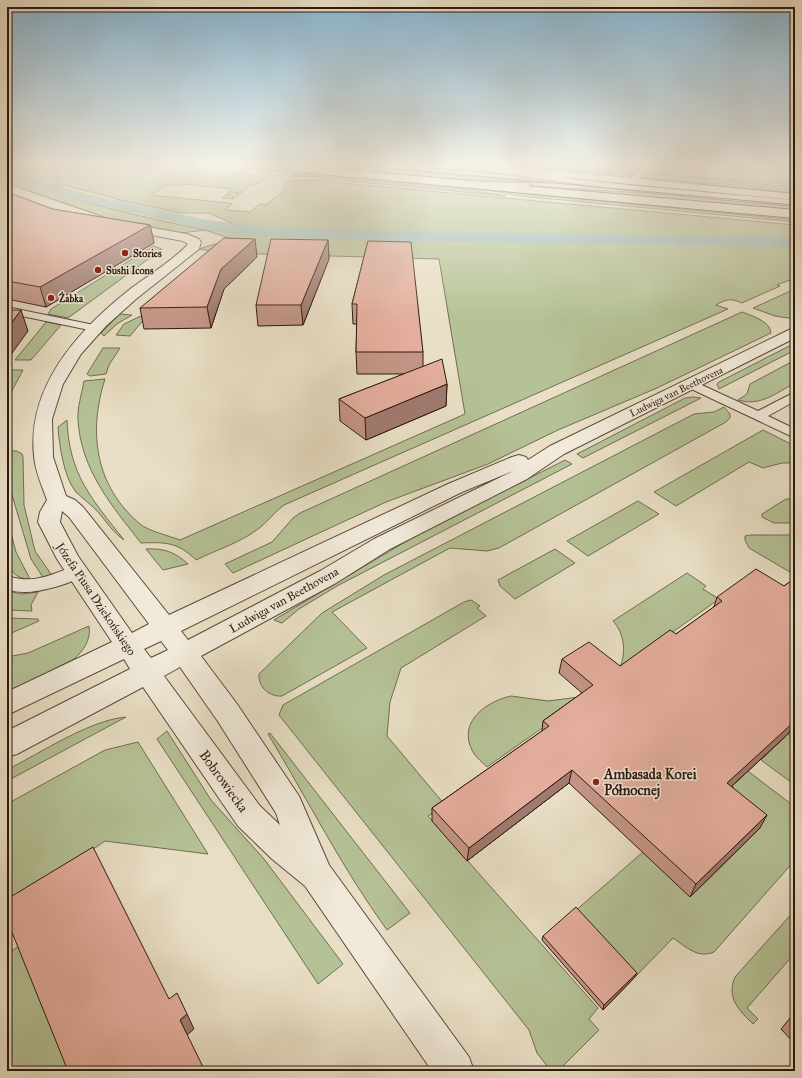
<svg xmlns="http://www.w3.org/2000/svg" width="802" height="1078" font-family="'IM FELL Great Primer',serif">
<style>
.green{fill:#b5c296;stroke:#716d52}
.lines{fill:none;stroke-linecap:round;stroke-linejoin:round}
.canal{fill:#98bcb9;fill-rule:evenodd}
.lane-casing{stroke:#5c4a3c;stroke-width:2}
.street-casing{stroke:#5c4a3c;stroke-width:2}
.secondary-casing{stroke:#2d180e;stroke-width:2}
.lane{fill:#f1eada;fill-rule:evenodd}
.street{fill:#f1eada;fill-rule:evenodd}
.secondary{fill:#f1eada;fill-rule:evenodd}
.tram{stroke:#2d180e;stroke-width:1}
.wall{fill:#c49688;stroke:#2d180e}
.shaded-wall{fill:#a07a6f;stroke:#2d180e}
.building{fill:#e4ae9e;stroke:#2d180e}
.poi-dot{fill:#8f2418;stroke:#f1eada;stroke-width:1.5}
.labels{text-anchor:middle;stroke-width:3;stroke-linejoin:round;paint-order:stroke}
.far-poi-label{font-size:10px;font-weight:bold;fill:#2d180e;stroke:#f1eada;text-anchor:start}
.far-street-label{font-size:10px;fill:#2d180e;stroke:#f1eada}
.street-label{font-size:12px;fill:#2d180e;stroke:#f1eada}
.near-poi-label{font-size:14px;font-weight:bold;fill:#2d180e;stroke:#f1eada;text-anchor:start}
.near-street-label{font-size:14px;fill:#2d180e;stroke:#f1eada}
</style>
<rect width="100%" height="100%" fill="#e9dfc6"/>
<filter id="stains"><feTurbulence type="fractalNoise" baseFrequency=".005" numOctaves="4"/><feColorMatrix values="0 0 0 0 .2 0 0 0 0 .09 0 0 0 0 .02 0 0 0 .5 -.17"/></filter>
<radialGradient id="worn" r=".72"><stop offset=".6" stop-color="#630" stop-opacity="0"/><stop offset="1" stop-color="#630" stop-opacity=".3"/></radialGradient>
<path class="green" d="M7 166C93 166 181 161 266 178L262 182 251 185 237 196H235L239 193 231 192 228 195H233L232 197H235L233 199 222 198 232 189 185 184 182 186 166 185 151 195 229 203 232 204 225 210 250 212 260 204 266 205 286 189 284 184 291 180H311L795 225V278L777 285 780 286 742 303C731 298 726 299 716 305L728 309 284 505C274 512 268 522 258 529 240 543 216 550 196 560 178 542 165 542 141 543 112 506 81 470 78 420 77 408 82 393 84 381L105 379C88 432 95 486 140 524 148 531 170 536 180 540L465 414 439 259 223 253 199 249 215 244 237 245 232 239 205 230 181 233 110 219 7 183V175C71 201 137 216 205 230L207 228 266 236 267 234 262 229 234 224 209 213H181L121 200 64 185 51 186 7 170Z
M294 166H357L544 183 461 179Z
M402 166H426L510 175H508Z
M535 166H546L635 174 633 176Z
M567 166H641L637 172Z
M651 166H795V185L645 173Z
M306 172 795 220V222L521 196 487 190 345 177 290 176 296 173Z
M644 174 795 187V190L641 177Z
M319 178H339L470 190 506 196Z
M641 178 795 192V194L640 179Z
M515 185 673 195 795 206V211Z
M153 246 162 249 68 318 48 314 51 309Z
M795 289V319L775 316 753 308Z
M165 294 130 336 116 335 124 324 141 316Z
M742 312C752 316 770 321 771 333L657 388 558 430 488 464 386 502 233 573 225 564 272 542 293 518 300 513Z
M120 314 132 315 117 324 104 336 101 333Z
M46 322 61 325 31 360H15Z
M795 343V350L719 389 717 384 719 382Z
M103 348H120L109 365 106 374 90 376 87 374Z
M795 360V383C776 393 760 407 738 400L747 394 750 384Z
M9 370H23L7 400V374Z
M693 397 701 398 583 458 577 454 685 398Z
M724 407 730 414V418L726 422 499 548 487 551 450 548 332 612 367 648 282 696C270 697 258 688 259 674L322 613 384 575 694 414 714 412Z
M67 420C69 475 92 499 124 540 113 532 107 523 99 513 92 505 83 499 76 492 64 478 59 444 58 427Z
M763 430 795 446V463H782L763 468 749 462 676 506 654 492Z
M7 451H17L22 454 23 457 24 505 35 551 51 574 46 582 31 559 7 478Z
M565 460 572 464 337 586 299 609 282 623 274 620 410 539Z
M786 499H795V523H774L762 517V514Z
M638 501 659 514 588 556 567 541Z
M7 518 16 552 30 579C0 580 7 540 7 518Z
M750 535H795V575L749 548 745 540V536Z
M146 549C164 548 175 552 188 564L163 570Z
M555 549 575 563 515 599 500 586 498 580Z
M687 573 706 586 703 589 719 599 618 671C627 655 625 634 613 621Z
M7 591 22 594 38 592 31 605 32 611 7 610Z
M471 600 480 606 477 608 486 616 401 668 390 702 387 736 445 805 428 816 598 1008 589 1019 599 1030 558 1071H551L537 1053 529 1030 279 715 283 705 464 602Z
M7 618 38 619 39 621 7 635Z
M89 626C91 640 84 650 74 659L7 693V657L28 653Z
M511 696 548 701 579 697 582 700 487 767C481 761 474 756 471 748 459 720 488 701 511 696Z
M126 717 7 781V770C40 753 90 720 126 717Z
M167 731 211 800 264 859 343 964 318 984 157 739Z
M795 732V785L761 760 788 734 791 736Z
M270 733 410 913 387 930C342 868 308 800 268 734Z
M138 742 208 854 105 841 7 908V804L105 750Z
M719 749 795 807V860L714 952C698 959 686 947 673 938L635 977 574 912 643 852 693 772Z
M795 910V953L747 1008 758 1019 753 1024C739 1010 726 998 735 977Z
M22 944 74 1071H7V954Z"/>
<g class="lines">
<path class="canal" d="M7 168 49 184 92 195 207 220 255 226 400 231 795 237V247L400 241 255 236 207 230 91 203 39 190 7 177Z"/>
<defs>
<path id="lane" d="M467 166C508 166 551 177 591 181 659 189 727 194 795 200V206C687 196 578 187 471 168Z
M642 166H650L635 184H629V180Z
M475 182 527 183 531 185 527 187 478 186 474 184Z
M7 307 94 325 100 328 94 331 7 313Z
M691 380 758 411 795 392V401L768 416 795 429V438L687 387 685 384Z
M77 566 83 568 85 572C79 583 36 593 23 592 17 592 12 591 7 589V576C37 585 49 574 77 566Z"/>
<path id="street" d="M7 184 114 221 187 234 199 239 201 242 199 249 136 299 106 326 81 354 63 384 52 419 53 457 66 496 75 500 83 507 169 615 448 484 512 457 519 455 526 457 528 460 550 446 795 327V338L564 454 527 479 390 549 336 583 201 656 237 704 299 796 329 865 469 1057 474 1071H432L305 886 272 859 238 826 143 687 17 754 7 757V731L130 669 124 659 7 715V692L112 642 57 559 38 522 40 512 47 500C42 486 35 471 34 456 27 387 77 331 129 290 146 277 175 259 188 244L183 241 108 227 75 217 7 191ZM513 471 374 539 320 571 188 640 181 631 462 492ZM62 511 69 517 149 624 132 633 78 556 60 522ZM161 641 168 650 151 658 144 649ZM180 667 217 720 276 813 280 825 260 806 164 676Z"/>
<path id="secondary" d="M261 166H301L795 210V218L266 169Z
M471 166H508L795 194V200L476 169Z"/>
</defs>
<use href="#lane" class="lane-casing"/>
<use href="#street" class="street-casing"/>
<use href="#secondary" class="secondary-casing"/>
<use href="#lane" class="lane"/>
<use href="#street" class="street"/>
<use href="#secondary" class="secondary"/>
<path class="tram" d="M367 166 795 205"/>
</g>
<path class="wall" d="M7 192 52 209 150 225 154 243 46 307 7 299Z
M328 240 329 259 303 325 258 326 256 305Z
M368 241 423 352V366L447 384 446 406 366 440 340 421 339 399 404 374H357L356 352 357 324H353L352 304Z
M257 257 224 289 211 328 144 329 140 308Z
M795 578V724L792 727 788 734 732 786 760 828 690 897 569 783 467 861 432 821V808L542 731 543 721 582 693 559 673 562 659 620 666 676 634 714 607 717 597 784 586Z
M543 936 635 977 603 1010 542 940Z
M795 1012V1044L781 1029Z"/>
<path class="shaded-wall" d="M150 225 154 243 46 307 40 287Z
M255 239 257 257 224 289 211 328 207 307 221 269Z
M328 240 329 259 303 325 301 305Z
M21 310 28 331 7 360V329Z
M447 384 446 406 366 440 365 418Z
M795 717V724L792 727 788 734 721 796 727 783Z
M572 770 569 783 467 861 469 848Z
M767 815 760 828 690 897 696 884Z
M637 973 635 977 603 1010 604 1005Z
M187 1014 194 1029 187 1035 180 1020Z"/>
<path class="building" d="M7 192 52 209 150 225 40 287 7 281Z
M224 238 255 239 221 269 207 307 140 308Z
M271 239 328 240 301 305H256Z
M368 241 411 242 423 352H356L357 304H352Z
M7 310H21L7 329Z
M442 359 447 384 365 418 339 399Z
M756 569 784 586 795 578V717L793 719 795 721 727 783 767 815 696 884 572 770 469 848 432 808 549 726 543 721 593 685 562 659 589 642 620 666 670 630 676 634 722 601 717 597Z
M93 847 169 999 177 993 187 1014 180 1020 205 1071H68L7 920V899Z
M576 907 637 973 604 1005 543 936Z"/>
<linearGradient id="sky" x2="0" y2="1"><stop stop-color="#88b7d5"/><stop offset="0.52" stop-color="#f5f1e5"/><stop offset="1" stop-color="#f5f1e5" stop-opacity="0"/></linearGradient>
<rect width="802" height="317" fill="url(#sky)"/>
<g class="poi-dot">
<circle cx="125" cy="253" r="4"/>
<circle cx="98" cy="270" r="4"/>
<circle cx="51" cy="298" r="4"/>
<circle cx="596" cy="782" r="4"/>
</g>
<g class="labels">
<g class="far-poi-label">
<text x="133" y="257">Stories</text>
<text x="106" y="274">Sushi Icons</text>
<text x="59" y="302">Żabka</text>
</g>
<g class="far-street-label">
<text transform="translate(676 391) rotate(-26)" y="4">Ludwiga van Beethovena</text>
</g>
<g class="street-label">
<text transform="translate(96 599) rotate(56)" y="4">Józefa Piusa Dziekońskiego</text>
<text transform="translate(284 600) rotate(-29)" y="4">Ludwiga van Beethovena</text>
</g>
<g class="near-poi-label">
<text x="604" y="779">Ambasada Korei<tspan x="604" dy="16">Północnej</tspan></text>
</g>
<g class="near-street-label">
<text transform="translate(224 781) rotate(54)" y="5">Bobrowiecka</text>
</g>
</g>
<rect width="802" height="1078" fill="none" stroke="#e9dfc6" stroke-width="24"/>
<rect x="8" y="8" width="786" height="1062" fill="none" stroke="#2d180e" stroke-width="2"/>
<rect x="12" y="12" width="778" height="1054" fill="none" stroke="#2d180e"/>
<rect width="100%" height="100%" filter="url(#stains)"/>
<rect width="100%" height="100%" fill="url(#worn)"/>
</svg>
